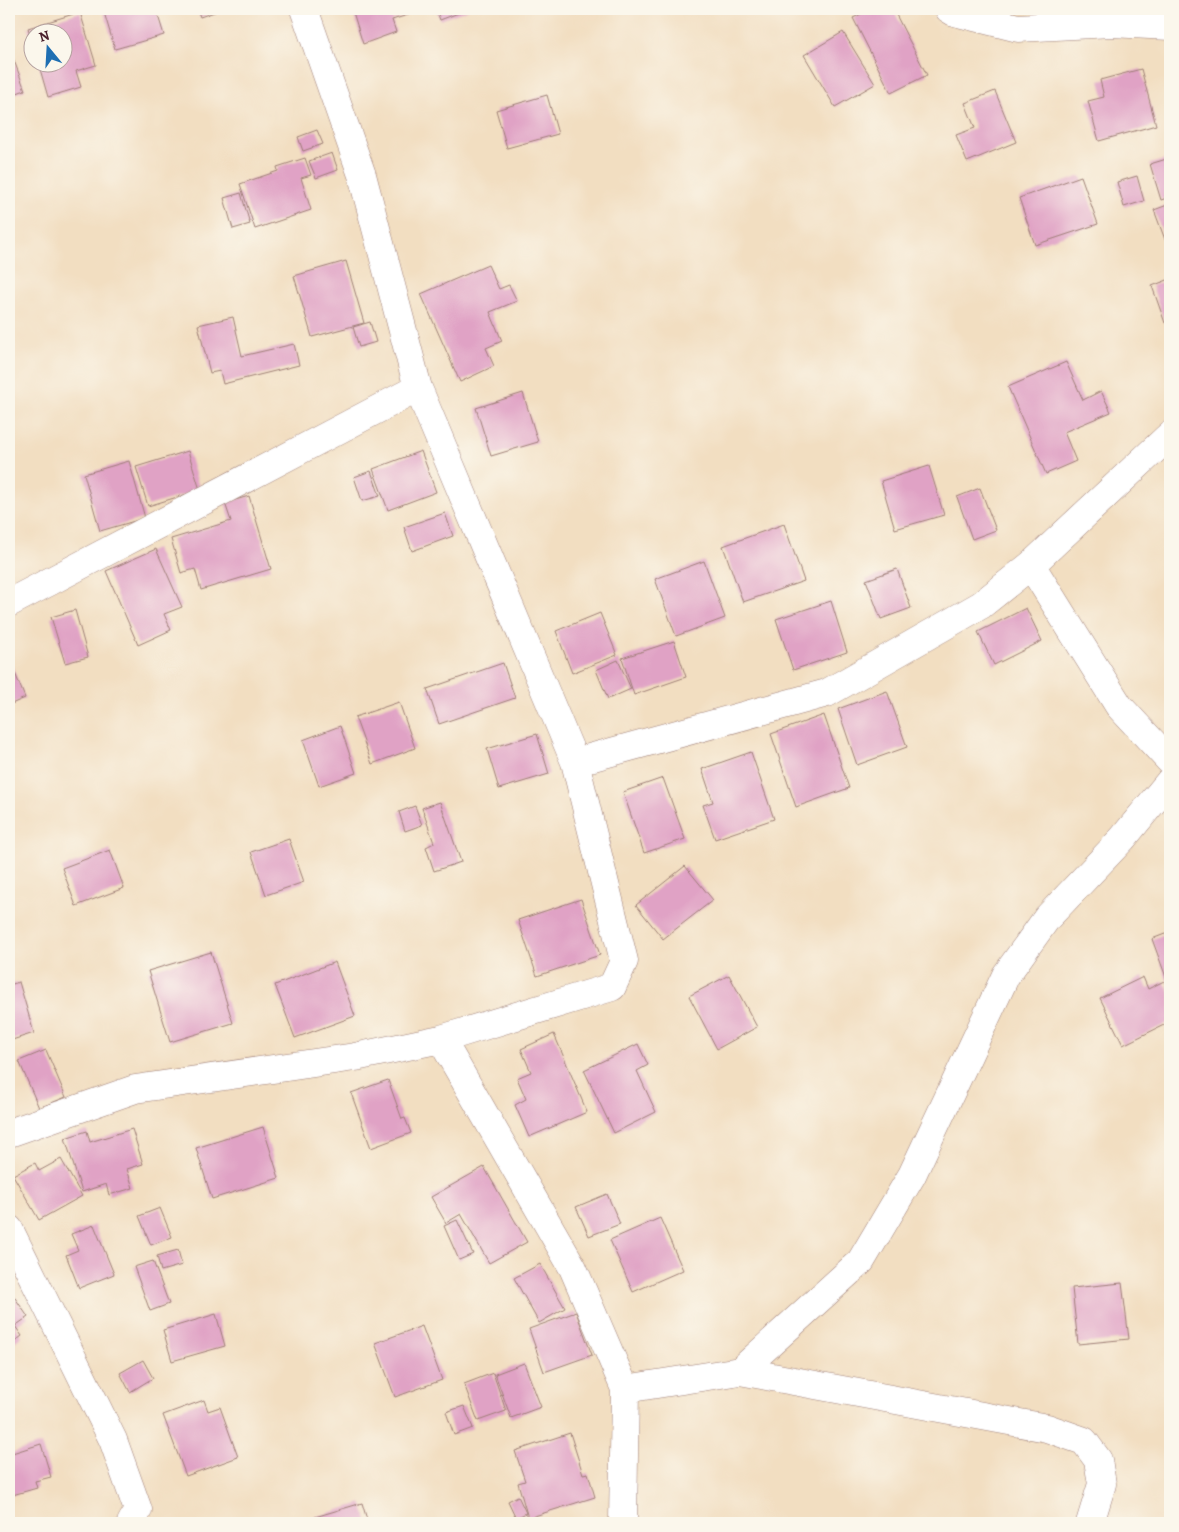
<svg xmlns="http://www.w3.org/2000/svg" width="1179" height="1532" font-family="Alegreya,serif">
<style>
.building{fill:#e0a2c5}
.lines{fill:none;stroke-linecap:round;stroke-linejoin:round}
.minor-casing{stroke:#9e7e76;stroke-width:29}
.minor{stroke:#fff;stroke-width:28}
</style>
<rect width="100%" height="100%" fill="#fbf7ec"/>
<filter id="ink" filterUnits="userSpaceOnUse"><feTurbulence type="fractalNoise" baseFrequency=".02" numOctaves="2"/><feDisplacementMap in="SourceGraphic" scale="10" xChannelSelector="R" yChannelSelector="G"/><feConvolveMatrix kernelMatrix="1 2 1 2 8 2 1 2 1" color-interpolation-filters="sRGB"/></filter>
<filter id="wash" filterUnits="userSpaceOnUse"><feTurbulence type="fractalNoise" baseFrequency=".0096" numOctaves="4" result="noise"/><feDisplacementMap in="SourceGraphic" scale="20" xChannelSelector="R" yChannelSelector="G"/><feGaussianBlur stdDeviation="1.12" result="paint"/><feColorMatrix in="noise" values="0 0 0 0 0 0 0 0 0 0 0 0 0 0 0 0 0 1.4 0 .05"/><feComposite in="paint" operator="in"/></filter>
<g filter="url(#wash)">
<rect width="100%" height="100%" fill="#f2dec1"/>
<g id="blocks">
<path class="building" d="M103 9H156L164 35 115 49Z
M197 9H223L200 17Z
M352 9H413L414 13 392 20 396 32 363 44Z
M436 9H469L440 20Z
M871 9H893L927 75 891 93 853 18Z
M80 12 96 65 76 71 81 87 48 97 38 62H62V32H32V41L28 28Z
M843 32 875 84 835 107 804 55Z
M9 47 25 90 9 96Z
M1141 69 1156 125 1099 141 1088 101 1104 97 1100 80Z
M995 91 1016 142 967 162 956 135 975 128 965 103Z
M547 95 558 134 507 148 496 110Z
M317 130 323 144 303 151 298 137Z
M332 153 338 170 316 178 309 161Z
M305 158 311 175 301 178 311 210 255 229 240 184 278 171 277 167Z
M1170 158V197L1161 200 1150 164Z
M1081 176 1098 224 1035 245 1019 198Z
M1137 176 1144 201 1124 207 1117 182Z
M241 193 250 224 233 229 224 198Z
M1170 204V253L1154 210Z
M346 261 364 323 312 337 294 276Z
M488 265 499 289 509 285 517 301 490 312 502 341 486 348 494 366 460 382 421 294Z
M1170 279V322L1165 323 1152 286Z
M233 317 242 356 294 344 299 365 223 384 220 371 210 373 198 325Z
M370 322 376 342 359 347 353 327Z
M1066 362 1083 400 1101 391 1111 412 1064 432 1076 461 1046 474 1008 387Z
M523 393 538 442 491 456 476 408Z
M188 451 200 490 148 506 136 467Z
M421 451 436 492 388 510 373 469Z
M129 461 145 518 100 531 84 474Z
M929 466 944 515 895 529 881 481Z
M371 471 380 496 362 501 354 477Z
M980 488 996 530 972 539 957 497Z
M249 496 271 569 201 590 195 569 181 573 171 539 231 521 225 503Z
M445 513 453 536 412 551 404 527Z
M784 524 804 581 743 602 723 546Z
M156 549 182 607 164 614 171 630 138 645 106 571Z
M704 561 725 618 676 636 655 579Z
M897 569 911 608 881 619 866 580Z
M831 601 847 652 793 670 776 619Z
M1026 608 1042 641 994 665 978 632Z
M75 610 88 657 65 663 51 617Z
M600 613 617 655 572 673 556 631Z
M674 641 686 677 634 695 622 658Z
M618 660 631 689 608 699 596 670Z
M9 663H11L25 698 9 705Z
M503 663 515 698 439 724 427 689Z
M887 691 907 747 857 765 838 709Z
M399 702 415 748 372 764 355 717Z
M824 715 849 788 796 807 771 734Z
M340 726 356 773 319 786 303 740Z
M537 734 549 774 499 789 487 749Z
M751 752 774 819 715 839 703 805 713 802 702 769Z
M663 778 685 839 644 853 623 792Z
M440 802 461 862 434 871 426 847 434 843 422 808Z
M415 806 422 825 405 831 399 812Z
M289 839 304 882 266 895 251 852Z
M110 850 124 888 76 906 62 868Z
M685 866 713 900 663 939 636 905Z
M581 899 600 955 537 976 518 920Z
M1170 932V988L1152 939Z
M211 952 233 1023 170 1042 148 971Z
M335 962 355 1016 295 1038 275 985Z
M729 975 757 1027 717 1049 689 996Z
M1143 977 1148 989 1164 981 1170 993V1022L1123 1045 1100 998Z
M19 982 34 1033 9 1041V985Z
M554 1034 587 1112 529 1137 515 1105 526 1099 517 1078 531 1072 521 1049Z
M638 1044 648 1065 637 1071 656 1112 614 1133 584 1070Z
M46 1050 66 1097 39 1108 19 1061Z
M388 1080 402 1119 405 1118 411 1133 371 1148 351 1093Z
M263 1127 279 1178 212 1199 196 1148Z
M132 1129 143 1164 127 1169 133 1188 109 1195 106 1184 82 1192 65 1138 87 1131 90 1142Z
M61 1159 82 1196 39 1220 13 1175 35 1163 39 1171Z
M484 1167 527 1242 489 1263 461 1214 446 1223 431 1197Z
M607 1194 620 1224 589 1236 576 1207Z
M160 1208 172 1237 151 1245 139 1216Z
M660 1218 683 1270 633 1292 610 1240Z
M457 1220 473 1254 459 1260 444 1226Z
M94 1225 114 1274 79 1288 66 1255 78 1250 71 1234Z
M178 1250 182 1265 161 1271 157 1256Z
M153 1261 169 1304 150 1311 134 1267Z
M540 1264 565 1308 539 1323 514 1278Z
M1122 1283 1129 1339 1078 1344 1072 1288Z
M9 1289 28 1317 15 1326 22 1336 9 1346Z
M576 1312 592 1355 544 1372 529 1329Z
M216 1314 225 1346 172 1361 163 1330Z
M422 1326 442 1380 395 1397 375 1343Z
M143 1360 153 1378 130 1392 120 1373Z
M524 1363 541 1407 511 1418 495 1374Z
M493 1373 506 1411 478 1421 464 1384Z
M204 1400 208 1411 220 1407 238 1457 186 1476 163 1415Z
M464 1406 473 1428 454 1435 446 1412Z
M570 1433 583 1474 588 1473 595 1497 528 1518 518 1483 525 1481 515 1451Z
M41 1444 51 1477 35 1481 37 1488 9 1496V1454Z
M518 1496 526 1513 516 1518 508 1501Z
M362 1503 368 1523H317L315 1517Z"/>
</g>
</g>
<g filter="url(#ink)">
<use href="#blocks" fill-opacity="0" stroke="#9e7e76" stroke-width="1"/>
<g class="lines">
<defs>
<path id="minor" d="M949 9 954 12 1018 28 1111 23 1170 26
M1031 565 1119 706 1170 761
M9 603 418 388
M575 762 827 693 981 605 1031 565 1170 435
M441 1039 573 1268 625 1389 623 1523
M9 1133 135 1089 355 1057 441 1039 612 987 624 961 575 762 418 388 362 175 304 9
M9 1229 113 1440 138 1510 131 1523
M740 1371 861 1261 912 1175 1006 975 1047 918 1123 838 1170 781
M625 1389 740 1371 1047 1428 1084 1441 1098 1460 1102 1484 1090 1523"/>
</defs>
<use href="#minor" class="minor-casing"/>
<use href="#minor" class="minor"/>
</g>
</g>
<rect width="1179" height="1532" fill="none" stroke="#fbf7ec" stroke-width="30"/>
<g transform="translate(48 48) rotate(342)"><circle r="24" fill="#fbf7ec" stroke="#b4a19f"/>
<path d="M0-4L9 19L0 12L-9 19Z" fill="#1f6fb2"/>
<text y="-8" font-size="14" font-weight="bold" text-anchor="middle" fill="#4a1f2b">N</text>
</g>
</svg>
